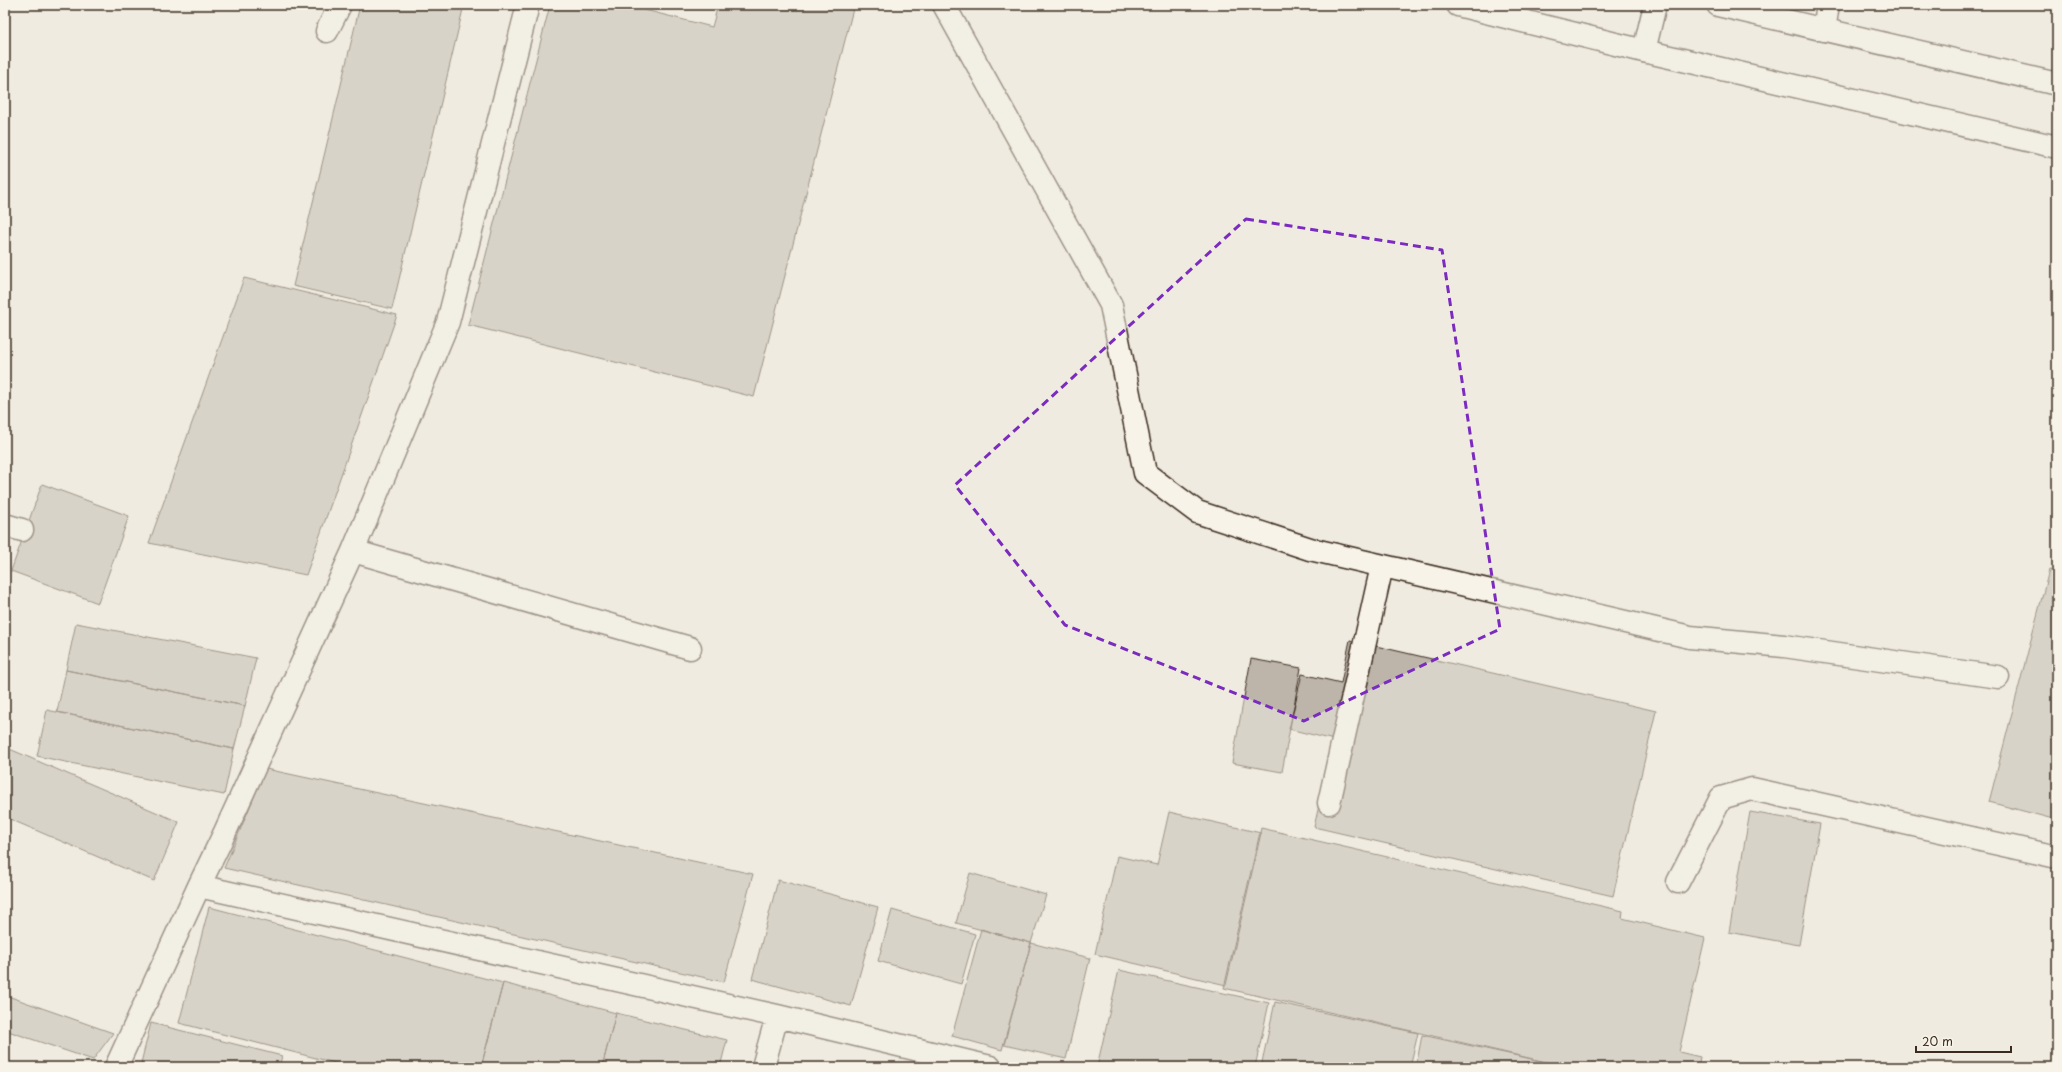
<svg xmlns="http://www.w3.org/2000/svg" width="2062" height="1072" font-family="'Playpen Sans',sans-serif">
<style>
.building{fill:#bdb5aa;stroke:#3b2a1e}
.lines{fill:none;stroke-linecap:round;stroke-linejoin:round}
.minor-casing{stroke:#3b2a1e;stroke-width:25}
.major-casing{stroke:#3b2a1e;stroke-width:25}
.minor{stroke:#f7f3e8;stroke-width:22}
.major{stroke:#f7f3e8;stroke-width:22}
.marked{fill:none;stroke:#7b2cbf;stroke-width:3;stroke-dasharray:8 5;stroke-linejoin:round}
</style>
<rect width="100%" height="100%" fill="#efebe0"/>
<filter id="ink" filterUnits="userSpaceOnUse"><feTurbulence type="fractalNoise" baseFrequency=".025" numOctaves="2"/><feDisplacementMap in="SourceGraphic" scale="8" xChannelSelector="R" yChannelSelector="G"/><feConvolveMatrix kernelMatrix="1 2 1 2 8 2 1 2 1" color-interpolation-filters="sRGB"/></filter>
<g filter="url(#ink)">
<path class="building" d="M360 5H464L392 309 293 286Z
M550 5H625L712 27 718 5H854L754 397 468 325Z
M244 278 397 315 306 575 149 543Z
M42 484 129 516 98 603 11 571Z
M2049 570 2057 572V820L1989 802Z
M76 623 256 658 245 706 66 670Z
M1350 640 1656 711 1613 896 1314 827 1334 740 1289 729 1302 674 1341 683Z
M1251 659 1301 668 1282 772 1232 763Z
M66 670 245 706 234 749 57 712Z
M47 710 234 749 224 795 37 756Z
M5 747 179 822 154 881 5 817Z
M266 769 753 874 724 982 224 868Z
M1169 812 1261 833 1226 985 1095 954 1117 856 1157 865Z
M1750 812 1820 824 1799 945 1729 932Z
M1261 828 1623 911 1622 918 1705 938 1679 1052 1700 1057 1698 1067H1568L1224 988Z
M970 873 1046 895 1031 943 956 923Z
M778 880 878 907 851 1006 752 979Z
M209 907 503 983 481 1067H351L179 1023Z
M892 910 975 934 961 984 878 961Z
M981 929 1031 943 1002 1050 952 1036Z
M1031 943 1090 958 1066 1059 1004 1045Z
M1119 970 1269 1003 1255 1067H1097Z
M503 983 616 1013 602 1067H481Z
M5 995 113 1033 93 1060 5 1030Z
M1275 1002 1418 1033 1410 1067H1261Z
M616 1013 727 1040 720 1067H602Z
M151 1023 282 1056 279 1067H140Z
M1422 1035 1568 1067H1416Z"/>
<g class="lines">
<defs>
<path id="minor" d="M944 5 1111 305 1145 473 1197 512 1310 549 1690 637 1784 646 1998 677
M1824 30 1828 5
M327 31 340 5
M1644 51 1655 5
M5 525 22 530
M353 551 690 648
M1329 803 1382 566
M1678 882 1721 798 1752 789 2057 857
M199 886 777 1016 990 1067
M116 1067 199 886 225 832 353 551 448 322 528 5
M763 1067 777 1016"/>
<path id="major" d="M1458 5 1644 51 2057 147
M1718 5 2057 84"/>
</defs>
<use href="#minor" class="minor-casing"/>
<use href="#major" class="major-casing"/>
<use href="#minor" class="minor"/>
<use href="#major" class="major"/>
</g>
</g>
<path d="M0 0H2062V1072H0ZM1246 219 1442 250 1500 629 1304 721 1065 625 955 485Z" fill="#efebe0" fill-opacity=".55" fill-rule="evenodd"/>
<path class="marked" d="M1246 219 1442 250 1500 629 1304 721 1065 625 955 485Z"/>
<rect width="2062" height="1072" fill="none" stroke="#f7f3e8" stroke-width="20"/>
<rect x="10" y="10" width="2042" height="1052" fill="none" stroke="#3b2a1e" stroke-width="1.5" filter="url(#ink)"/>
<path d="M1916 1046v6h95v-6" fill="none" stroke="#3b2a1e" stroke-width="2"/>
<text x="1922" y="1046" font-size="12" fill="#3b2a1e" stroke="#f7f3e8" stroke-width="3" paint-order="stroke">20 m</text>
</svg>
